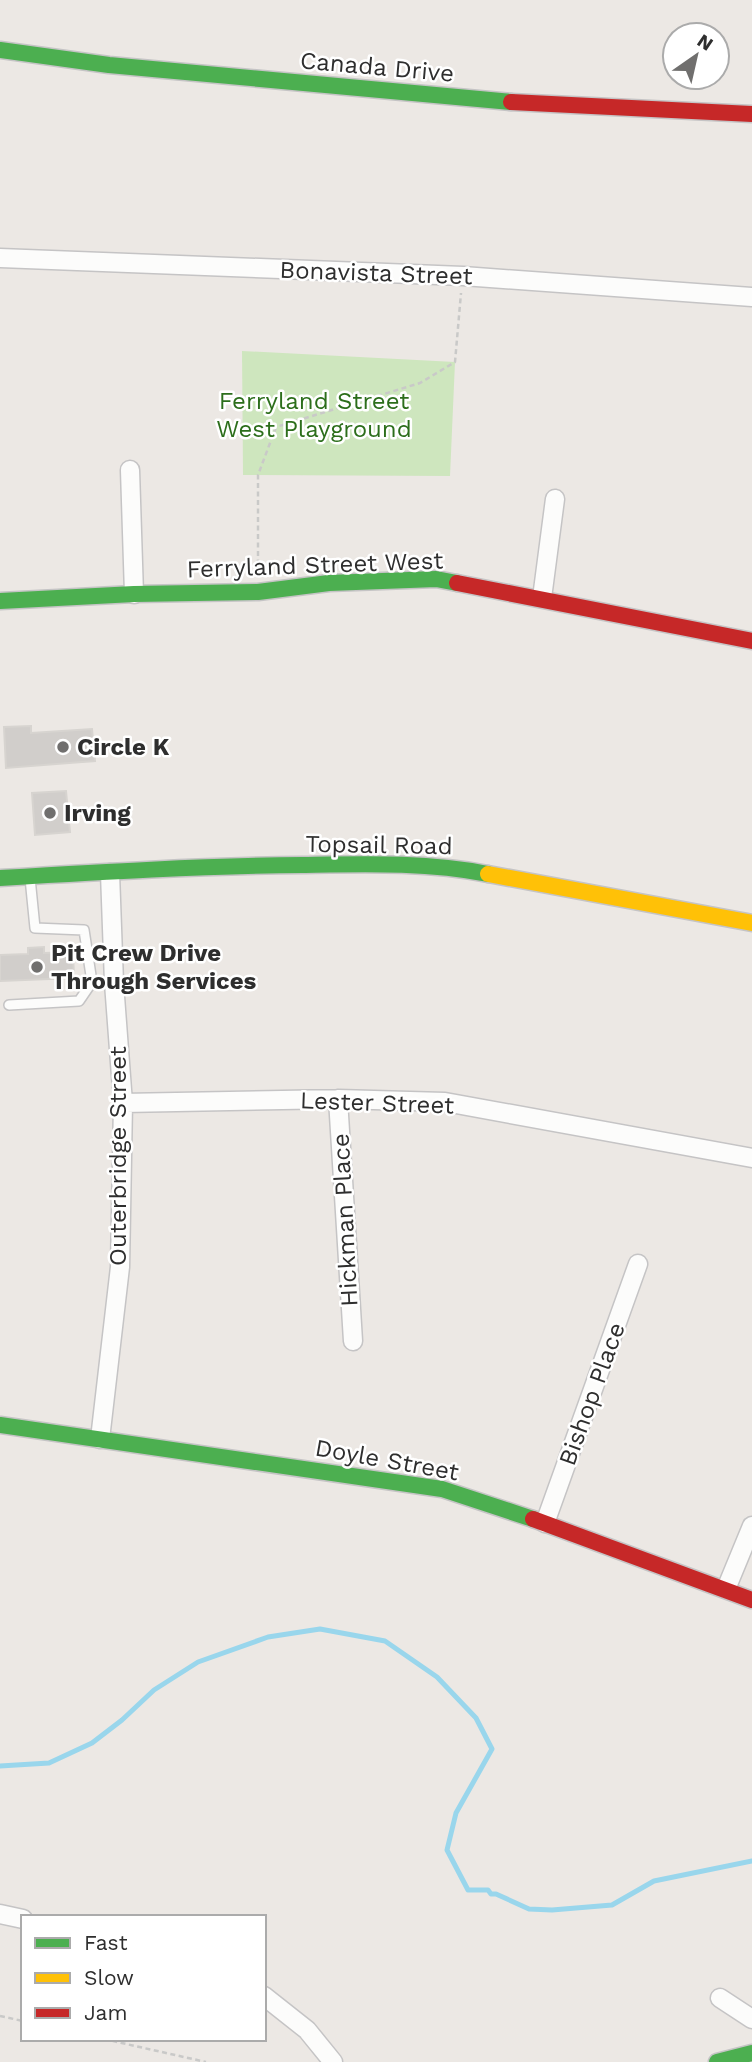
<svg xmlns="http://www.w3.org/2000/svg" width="752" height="2062" font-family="'Work Sans',sans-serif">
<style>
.green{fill:#cee6be}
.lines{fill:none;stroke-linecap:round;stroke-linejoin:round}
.stream{stroke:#99d6ec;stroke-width:5}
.building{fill:#d1cecb;stroke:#d7d4d0;stroke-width:2}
.lane-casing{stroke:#c5c4c5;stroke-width:12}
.street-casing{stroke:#c5c4c5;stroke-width:21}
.fast-casing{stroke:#c5c4c5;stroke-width:19}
.slow-casing{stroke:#c5c4c5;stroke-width:19}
.jam-casing{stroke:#c5c4c5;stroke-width:19}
.path{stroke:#c9c9c8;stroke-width:2.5;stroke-dasharray:5 3.5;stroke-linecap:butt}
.lane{stroke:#fcfcfb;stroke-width:9}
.street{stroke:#fcfcfb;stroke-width:18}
.fast{stroke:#4caf50;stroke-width:16}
.slow{stroke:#ffc107;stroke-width:16}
.jam{stroke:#c62828;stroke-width:16}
.poi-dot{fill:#706f6e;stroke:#fff;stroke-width:2.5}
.labels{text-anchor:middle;stroke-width:5;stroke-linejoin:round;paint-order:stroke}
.street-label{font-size:24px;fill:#2e2e2e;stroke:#fff}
.park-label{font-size:24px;fill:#2c6e1b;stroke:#fff}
.poi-label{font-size:24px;font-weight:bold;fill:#2e2e2e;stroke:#fff;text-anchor:start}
</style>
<rect width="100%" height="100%" fill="#ece8e4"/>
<path class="green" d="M242 351 455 362 450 476 243 475Z"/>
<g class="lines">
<path class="stream" d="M0 1766 49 1763 92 1743 122 1720 154 1690 198 1662 268 1637 320 1629 385 1641 437 1677 476 1718 492 1749 456 1813 447 1850 468 1890H488L491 1894H496L529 1909 552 1910 612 1905 654 1881 752 1861"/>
</g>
<path class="building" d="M31 726V733L92 729 95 761 6 768 4 727Z
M66 791 70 832 35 835 32 793Z
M44 947V953L73 952 74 978 0 981V955L28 954V948Z"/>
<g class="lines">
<defs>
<path id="lane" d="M30 878 35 928 84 930 92 982 114 983
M9 1005 79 1001 92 982"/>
<path id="street" d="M0 258 463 276 752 297
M130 470 134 594
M542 598 555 499
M338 1099 353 1341
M123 1103 338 1099 445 1102 752 1158
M100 1439 120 1267 123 1103 114 983 110 873
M545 1523 638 1264
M726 1589 752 1526
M0 1914 23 1919
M264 1996 307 2030 333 2062
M720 1998 752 2019"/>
<path id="fast" d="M0 50 109 65 511 102
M0 601 134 594 258 592 329 583 436 579 457 583
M0 878C101 872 202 866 303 865 365 864 427 862 488 874
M0 1425 442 1489 533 1519
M717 2062 752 2053"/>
<path id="slow" d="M488 874 752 923"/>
<path id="jam" d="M511 102 752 114
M457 583 752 641
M533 1519 752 1600"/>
</defs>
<use href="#lane" class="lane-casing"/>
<use href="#street" class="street-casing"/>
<use href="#fast" class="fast-casing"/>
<use href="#slow" class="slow-casing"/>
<use href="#jam" class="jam-casing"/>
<path class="path" d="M258 573V475L276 427 420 383 455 362 461 293
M0 2016 23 2021
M104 2039 206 2062"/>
<use href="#lane" class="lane"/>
<use href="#street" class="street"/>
<use href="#fast" class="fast"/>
<use href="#slow" class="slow"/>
<use href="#jam" class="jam"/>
</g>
<g class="poi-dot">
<circle cx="63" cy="747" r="7"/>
<circle cx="50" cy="813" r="7"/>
<circle cx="37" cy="967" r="7"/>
</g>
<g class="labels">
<g class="street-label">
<text transform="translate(377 67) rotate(5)" y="8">Canada Drive</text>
<text transform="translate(376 273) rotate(2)" y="8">Bonavista Street</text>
<text transform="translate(315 565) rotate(-2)" y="8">Ferryland Street West</text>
<text transform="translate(379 845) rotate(1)" y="8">Topsail Road</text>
<text transform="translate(377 1103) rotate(2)" y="8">Lester Street</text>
<text transform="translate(118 1156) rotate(-90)" y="8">Outerbridge Street</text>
<text transform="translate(345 1220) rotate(-93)" y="8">Hickman Place</text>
<text transform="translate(592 1394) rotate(-70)" y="8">Bishop Place</text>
<text transform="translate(387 1460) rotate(10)" y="8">Doyle Street</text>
</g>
<g class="park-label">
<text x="314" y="409">Ferryland Street<tspan x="314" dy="28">West Playground</tspan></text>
</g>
<g class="poi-label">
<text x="77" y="755">Circle K</text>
<text x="64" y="821">Irving</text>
<text x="51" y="961">Pit Crew Drive<tspan x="51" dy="28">Through Services</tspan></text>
</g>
</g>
<rect x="21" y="1915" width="245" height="126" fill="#ffffff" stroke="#ababab" stroke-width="2"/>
<rect x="35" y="1938" width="35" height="10" fill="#4caf50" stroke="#ababab" stroke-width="2"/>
<text x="84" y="1950" font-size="21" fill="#2e2e2e">Fast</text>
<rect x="35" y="1973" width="35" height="10" fill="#ffc107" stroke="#ababab" stroke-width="2"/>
<text x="84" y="1985" font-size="21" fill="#2e2e2e">Slow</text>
<rect x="35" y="2008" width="35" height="10" fill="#c62828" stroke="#ababab" stroke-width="2"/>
<text x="84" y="2020" font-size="21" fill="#2e2e2e">Jam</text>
<g transform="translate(696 56) rotate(34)"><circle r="33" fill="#ffffff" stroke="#ababab" stroke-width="2"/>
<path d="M0-5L12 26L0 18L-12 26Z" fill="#706f6e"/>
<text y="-10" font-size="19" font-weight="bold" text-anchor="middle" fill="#2e2e2e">N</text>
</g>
</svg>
